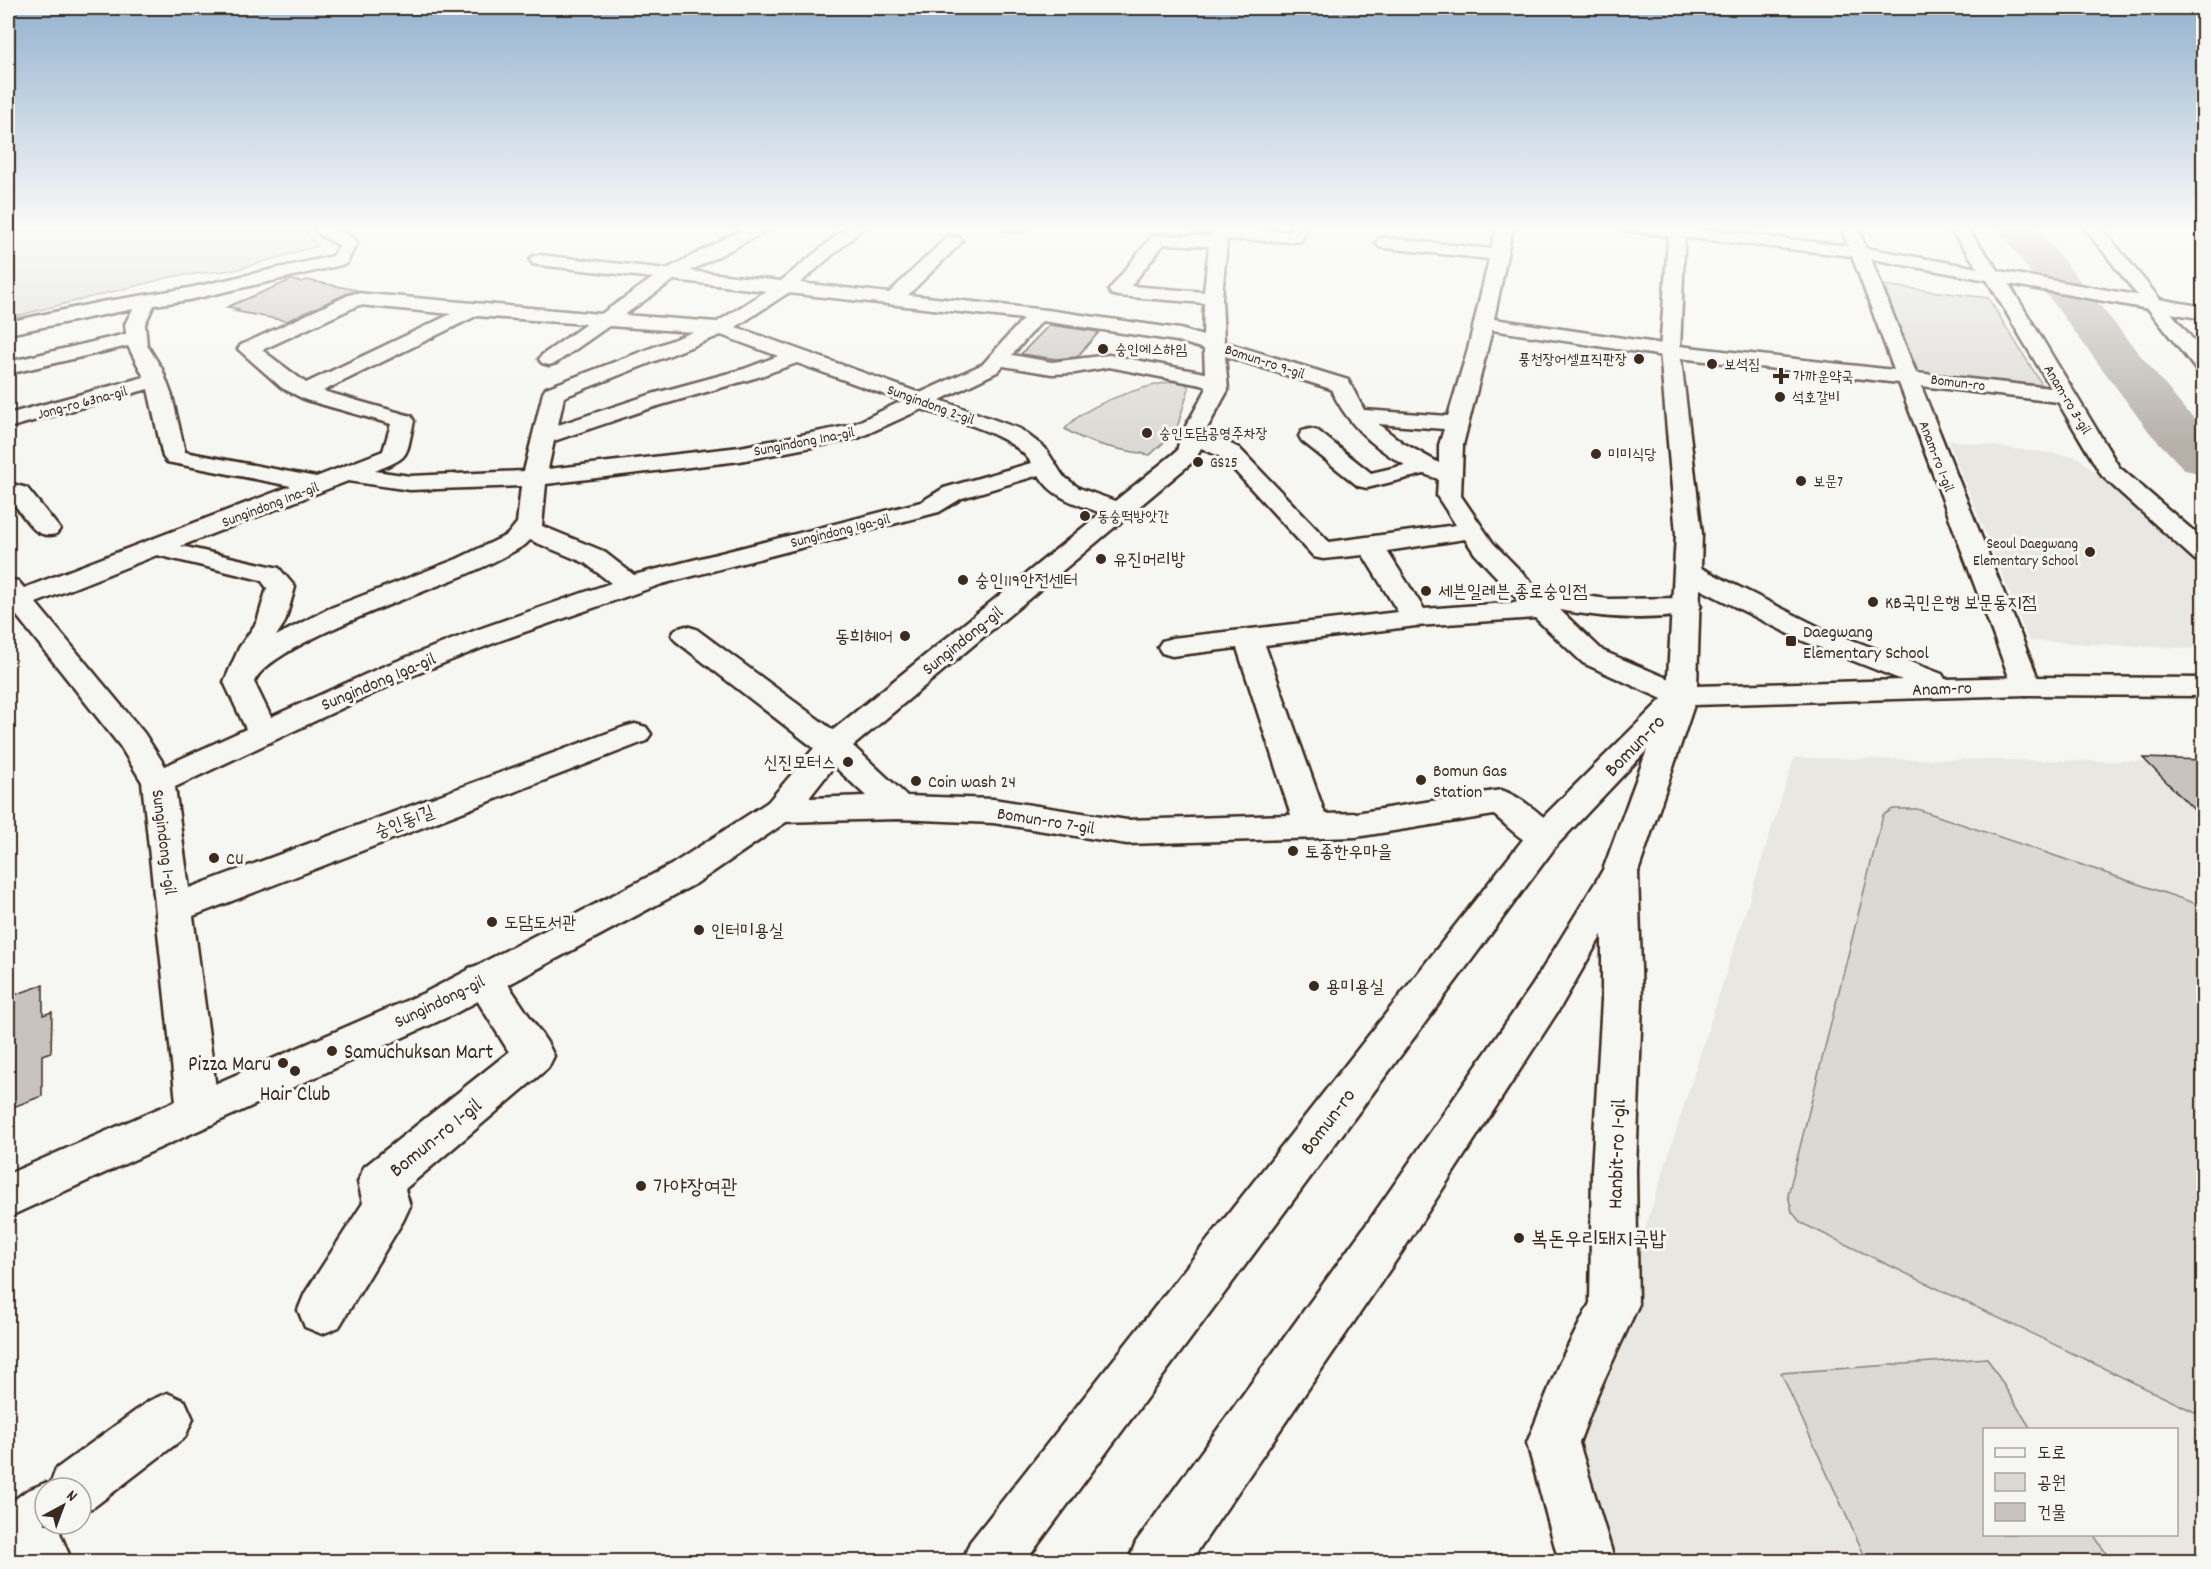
<svg xmlns="http://www.w3.org/2000/svg" width="2211" height="1569" font-family="Dekko,'Poor Story',sans-serif">
<style>
.built{fill:#e8e7e2;fill-rule:evenodd}
.green{fill:#dad9d3;stroke:#8a8278;stroke-width:1.5}
.lines{fill:none;stroke-linecap:round;stroke-linejoin:round}
.river{fill:#b6b0a9;fill-rule:evenodd}
.building{fill:#c8c3be;stroke:#3b2a1e;stroke-width:1.5}
.street-casing{stroke:#3b2a1e;stroke-width:5}
.secondary-casing{stroke:#3b2a1e;stroke-width:5}
.primary-casing{stroke:#3b2a1e;stroke-width:5}
.street{fill:#f6f6f2;fill-rule:evenodd}
.secondary{fill:#f6f6f2;fill-rule:evenodd}
.primary{fill:#f6f6f2;fill-rule:evenodd}
.poi-dot{fill:#3b2a1e;stroke:#f6f6f2;stroke-width:2}
.labels{text-anchor:middle;stroke-width:6;stroke-linejoin:round;paint-order:stroke}
.far-poi-label{font-size:15px;fill:#3b2a1e;stroke:#f6f6f2;text-anchor:start}
.far-street-label{font-size:15px;fill:#3b2a1e;stroke:#f6f6f2}
.poi-label{font-size:18px;fill:#3b2a1e;stroke:#f6f6f2;text-anchor:start}
.street-label{font-size:18px;fill:#3b2a1e;stroke:#f6f6f2}
.near-street-label{font-size:21px;fill:#3b2a1e;stroke:#f6f6f2}
.near-poi-label{font-size:21px;fill:#3b2a1e;stroke:#f6f6f2;text-anchor:start}
</style>
<rect width="100%" height="100%" fill="#f6f6f2"/>
<filter id="ink" filterUnits="userSpaceOnUse"><feTurbulence type="fractalNoise" baseFrequency=".0167" numOctaves="2"/><feDisplacementMap in="SourceGraphic" scale="12" xChannelSelector="R" yChannelSelector="G"/><feConvolveMatrix kernelMatrix="1 2 1 2 8 2 1 2 1" color-interpolation-filters="sRGB"/></filter>
<g filter="url(#ink)">
<path class="built" d="M1948 440 2078 457 2170 541 2203 564V649L2029 641Z
M1794 758 2203 762V1561H1615L1576 1447ZM1984 1430H2176V1534H1984Z"/>
<path class="green" d="M8 226H302L317 246 235 270 175 276 8 318Z
M1882 285 1988 298 2043 386 1919 373Z
M1176 381 1186 383 1189 388 1176 431 1150 455C1119 449 1091 446 1065 429 1087 403 1142 386 1176 381Z
M1893 809H1917L2203 906V1416L1801 1223 1792 1212 1788 1195 1883 815Z
M1987 1358 2031 1429 1984 1430V1534L2094 1535 2111 1561H1867L1781 1373Z"/>
<g class="lines">
<path class="river" d="M1996 226H2035L2186 411 2204 427V474L2185 470 2150 433Z"/>
</g>
<path class="building" d="M291 280 302 282 307 280 361 291 348 293 287 321 234 311 239 309 227 307Z
M1049 325 1099 332 1077 357 1056 359 1021 354Z
M2143 758 2204 760V820Z
M43 985V1015L52 1012 51 1052 42 1055V1096L8 1109V997Z"/>
<g class="lines">
<defs>
<path id="street" d="M313 226H330L354 239 357 243 346 264 189 300 154 305 145 324 147 345 162 369 172 396 185 452 316 477 383 451 391 424 306 400 282 388 238 349 241 345 349 295 356 293 601 314 653 278 539 265 533 264 530 260 533 256 539 255 667 269 749 226H770L768 230 690 271 781 281 848 226H866L800 283 889 293 947 237H959L962 241 959 245 908 295 1047 310 1180 329 1203 336 1204 303 1118 296 1111 294 1109 290 1153 235 1211 236 1212 226 1289 232 1291 226H1307L1301 241 1295 242 1227 239 1222 298 1224 342 1348 380 1364 410 1448 416 1468 349 1489 259 1385 248 1379 247 1376 243 1379 239 1385 238 1491 249 1497 226H1513L1494 319 1670 345 1894 370 1852 256 1627 231 1619 226H1671L1848 246 1841 226H1857L1866 248 1978 268 1948 226H1965L1999 271 2204 307V319L2009 284 2119 467 2204 540V562L2195 560 2102 476 2058 402 1921 386 2041 686 2037 693 2026 695 2015 693 1899 383 1670 357 1492 330 1463 445 1461 496 1493 543 1539 590 1608 599 1687 598 1697 600 1701 606 1697 612C1654 622 1602 618 1560 610L1603 651 1693 689 1697 696 1693 703 1682 706 1671 703 1583 663 1535 618 1416 626 1265 645 1325 814 1356 813 1501 790C1520 796 1551 820 1561 837L1556 846C1530 853 1514 831 1494 815L1356 837 1127 844 993 823 898 819 780 822 768 818 763 810 768 802 814 748 676 641 672 635 676 629 686 626 696 629 833 730 1101 513C1077 504 1052 498 1039 475L962 498 939 512 662 584 499 641 404 679 175 787 189 888 624 727 635 724 646 727 651 734 646 741 193 916 219 1111 213 1124 198 1130 183 1124 177 1111 142 782 120 746 13 611 8 612V579L18 581 24 588 291 486 167 462 163 457 148 389 8 428V414L144 377 128 346 8 374V362L126 334 125 324 133 309 8 334V322L101 302 189 288 333 256 339 245 320 235ZM1164 244 1209 246 1204 292 1131 286ZM1871 259 1987 280 2051 388 1916 373ZM674 280 766 291 717 322 624 315ZM788 293 1023 319 983 364 920 393 736 327ZM359 305 451 314 306 383 262 350ZM476 316 586 324 542 355 539 359 542 363 549 365 556 363 609 326 693 332 546 388 543 393 524 471 410 476 375 471C412 456 405 458 414 421L411 416 323 391ZM1042 321 1177 341 1204 349 1205 373 1109 355 1052 362 1012 355ZM721 335 778 356 744 369 652 394 558 425 564 397ZM1225 356 1331 389C1346 423 1373 447 1405 465L1371 473 1318 431 1310 429 1302 431 1299 436 1302 441 1358 486 1367 488 1424 474 1438 479 1437 496 1456 525 1329 542 1239 448 1205 432 1228 390ZM797 363 902 401 852 425 740 447 548 469 554 441 651 408 758 377ZM1003 366 1052 374 1075 373 1109 367 1206 386V390L1181 435 1177 451 1115 501 1079 488 1063 476 1045 448 1020 429 940 400 997 372ZM922 409C953 420 1014 434 1031 463L944 488 921 502 634 575 603 551 542 526 546 484 740 461 858 438ZM1378 424 1444 429 1439 445V463L1403 443ZM1201 448 1223 458 1314 557 1323 559 1363 555 1398 612 1172 638 1162 641 1158 647 1162 653 1172 656 1237 648 1291 815 1127 820 993 799 907 796 853 746 1196 459ZM348 481 410 490 521 486 517 523 507 535 457 559 328 609 276 636 285 622 295 587 279 568 181 546ZM1465 539 1475 554 1520 602 1424 609 1387 551ZM530 540 585 563 611 583 479 629 382 667 271 717 254 682C271 643 433 590 476 570 493 563 509 554 525 545ZM157 555 261 580 267 588 257 622 239 648 224 682 246 729 165 766 144 733 36 603ZM834 766 866 796 809 798Z
M1003 226H1031C1026 234 1013 232 1005 230Z
M8 483 27 488 60 529 56 534C31 541 24 511 8 498Z
M1620 859 1633 863 1638 872 1642 1000 1636 1170 1638 1306 1597 1395 1579 1443 1615 1562H1559L1527 1443 1558 1366 1590 1303 1592 1170 1602 1000V872L1607 863Z
M483 964 497 968 548 1044 554 1056 548 1068 405 1189 410 1206 403 1221 339 1327 322 1334 305 1327 298 1310 305 1293 363 1203 358 1182 364 1167 509 1052 464 979 469 968Z
M167 1393 185 1401 193 1419 185 1437 94 1507 81 1512V1488H45V1524H66L60 1533 72 1562H16L8 1540 9 1504 26 1491 45 1483 50 1485 56 1469 149 1401Z"/>
<path id="secondary" d="M2083 226H2100L2204 353V373L2197 371Z
M780 798 792 802 797 810 792 818 697 883 452 1015 8 1217V1174L424 993 671 865 768 802Z"/>
<path id="primary" d="M1669 226H1685L1680 351 1702 534 1701 568 1823 629 1942 674 1945 679 2026 677 2204 678V696L2026 695 1694 705 1638 872 1560 1008 1403 1250 1190 1562H1128L1136 1542 1371 1218 1532 986 1603 870 1647 750 1556 846 1025 1562H962L970 1542 1532 828 1667 694 1676 534 1660 351ZM1700 589 1803 641 1902 680 1697 686Z"/>
</defs>
<use href="#street" class="street-casing"/>
<use href="#secondary" class="secondary-casing"/>
<use href="#primary" class="primary-casing"/>
<use href="#street" class="street"/>
<use href="#secondary" class="secondary"/>
<use href="#primary" class="primary"/>
</g>
</g>
<linearGradient id="sky" x2="0" y2="1"><stop stop-color="#94b2cf"/><stop offset="0.51" stop-color="#fbfbf9"/><stop offset="1" stop-color="#fbfbf9" stop-opacity="0"/></linearGradient>
<rect width="2211" height="446" fill="url(#sky)"/>
<g class="poi-dot">
<circle cx="1103" cy="349" r="6"/>
<circle cx="1639" cy="359" r="6"/>
<circle cx="1712" cy="364" r="6"/>
<path d="M1778 367h6v6h6v6h-6v6h-6v-6h-6v-6h6z"/>
<circle cx="1780" cy="397" r="6"/>
<circle cx="1147" cy="433" r="6"/>
<circle cx="1596" cy="454" r="6"/>
<circle cx="1198" cy="462" r="6"/>
<circle cx="1801" cy="481" r="6"/>
<circle cx="1085" cy="516" r="6"/>
<circle cx="2090" cy="552" r="6"/>
<circle cx="1101" cy="559" r="6"/>
<circle cx="963" cy="580" r="6"/>
<circle cx="1426" cy="591" r="6"/>
<circle cx="1873" cy="602" r="6"/>
<circle cx="905" cy="636" r="6"/>
<rect x="1785" y="635" width="12" height="12" rx="3"/>
<circle cx="848" cy="762" r="6"/>
<circle cx="1421" cy="780" r="6"/>
<circle cx="916" cy="781" r="6"/>
<circle cx="1293" cy="851" r="6"/>
<circle cx="214" cy="858" r="6"/>
<circle cx="492" cy="922" r="6"/>
<circle cx="699" cy="930" r="6"/>
<circle cx="1314" cy="986" r="6"/>
<circle cx="332" cy="1051" r="6"/>
<circle cx="283" cy="1063" r="6"/>
<circle cx="295" cy="1071" r="6"/>
<circle cx="641" cy="1186" r="6"/>
<circle cx="1519" cy="1238" r="6"/>
</g>
<g class="labels">
<g class="far-poi-label">
<text x="1115" y="354">숭인에스하임</text>
<text x="1627" y="364" text-anchor="end">풍천장어셀프직판장</text>
<text x="1724" y="369">보석집</text>
<text x="1793" y="381">가까운약국</text>
<text x="1792" y="402">석호갈비</text>
<text x="1159" y="438">숭인도담공영주차장</text>
<text x="1608" y="459">미미식당</text>
<text x="1210" y="467">GS25</text>
<text x="1813" y="486">보문7</text>
<text x="1097" y="521">동숭떡방앗간</text>
<text x="2078" y="548" text-anchor="end">Seoul Daegwang<tspan x="2078" dy="17">Elementary School</tspan></text>
</g>
<g class="far-street-label">
<text transform="translate(1265 361) rotate(18)" y="5">Bomun-ro 9-gil</text>
<text transform="translate(1958 382) rotate(7)" y="5">Bomun-ro</text>
<text transform="translate(2068 399) rotate(59)" y="5">Anam-ro 3-gil</text>
<text transform="translate(82 402) rotate(-15)" y="5">Jong-ro 63na-gil</text>
<text transform="translate(931 404) rotate(20)" y="5">Sungindong 2-gil</text>
<text transform="translate(804 441) rotate(-11)" y="5">Sungindong 1na-gil</text>
<text transform="translate(1937 456) rotate(69)" y="5">Anam-ro 1-gil</text>
<text transform="translate(270 504) rotate(-21)" y="5">Sungindong 1na-gil</text>
<text transform="translate(840 530) rotate(-14)" y="5">Sungindong 1ga-gil</text>
</g>
<g class="poi-label">
<text x="1113" y="565">유진머리방</text>
<text x="975" y="586">숭인119안전센터</text>
<text x="1438" y="597">세븐일레븐 종로숭인점</text>
<text x="1885" y="608">KB국민은행 보문동지점</text>
<text x="1803" y="637">Daegwang<tspan x="1803" dy="21">Elementary School</tspan></text>
<text x="893" y="642" text-anchor="end">동희헤어</text>
<text x="836" y="768" text-anchor="end">신진모터스</text>
<text x="1433" y="776">Bomun Gas<tspan x="1433" dy="21">Station</tspan></text>
<text x="928" y="787">Coin wash 24</text>
<text x="1305" y="857">토종한우마을</text>
<text x="226" y="864">CU</text>
<text x="504" y="928">도담도서관</text>
<text x="711" y="936">인터미용실</text>
<text x="1326" y="992">용미용실</text>
</g>
<g class="street-label">
<text transform="translate(962 640) rotate(-39)" y="6">Sungindong-gil</text>
<text transform="translate(378 681) rotate(-23)" y="6">Sungindong 1ga-gil</text>
<text transform="translate(1942 688) rotate(-2)" y="6">Anam-ro</text>
<text transform="translate(1046 820) rotate(9)" y="6">Bomun-ro 7-gil</text>
<text transform="translate(404 821) rotate(-21)" y="6">숭인동1길</text>
<text transform="translate(165 842) rotate(83)" y="6">Sungindong 1-gil</text>
<text transform="translate(439 1001) rotate(-26)" y="6">Sungindong-gil</text>
</g>
<g class="near-street-label">
<text transform="translate(1634 745) rotate(-46)" y="7">Bomun-ro</text>
<text transform="translate(1327 1121) rotate(-53)" y="7">Bomun-ro</text>
<text transform="translate(435 1137) rotate(-39)" y="7">Bomun-ro 1-gil</text>
<text transform="translate(1616 1154) rotate(-88)" y="7">Hanbit-ro 1-gil</text>
</g>
<g class="near-poi-label">
<text x="344" y="1058">Samuchuksan Mart</text>
<text x="271" y="1070" text-anchor="end">Pizza Maru</text>
<text x="295" y="1100" text-anchor="middle">Hair Club</text>
<text x="653" y="1193">가야장여관</text>
<text x="1531" y="1245">복돈우리돼지국밥</text>
</g>
</g>
<rect width="2211" height="1569" fill="none" stroke="#f6f6f2" stroke-width="30"/>
<rect x="15" y="15" width="2181" height="1539" fill="none" stroke="#3b2a1e" stroke-width="2" filter="url(#ink)"/>
<rect x="1983" y="1428" width="195" height="108" fill="#f6f6f2" stroke="#aba49d" stroke-width="1.5"/>
<rect x="1995" y="1448" width="30" height="9" fill="#f6f6f2" stroke="#aba49d" stroke-width="1.5"/>
<text x="2037" y="1458" font-size="18" fill="#3b2a1e">도로</text>
<rect x="1995" y="1473" width="30" height="18" fill="#dad9d3" stroke="#aba49d" stroke-width="1.5"/>
<text x="2037" y="1488" font-size="18" fill="#3b2a1e">공원</text>
<rect x="1995" y="1503" width="30" height="18" fill="#c8c3be" stroke="#aba49d" stroke-width="1.5"/>
<text x="2037" y="1518" font-size="18" fill="#3b2a1e">건물</text>
<g transform="translate(63 1506) rotate(41)"><circle r="28" fill="#f6f6f2" stroke="#aba49d" stroke-width="1.5"/>
<path d="M0-4.5L10 22L0 15L-10 22Z" fill="#3b2a1e"/>
<text y="-9" font-size="16" font-weight="bold" text-anchor="middle" fill="#3b2a1e">N</text>
</g>
</svg>
